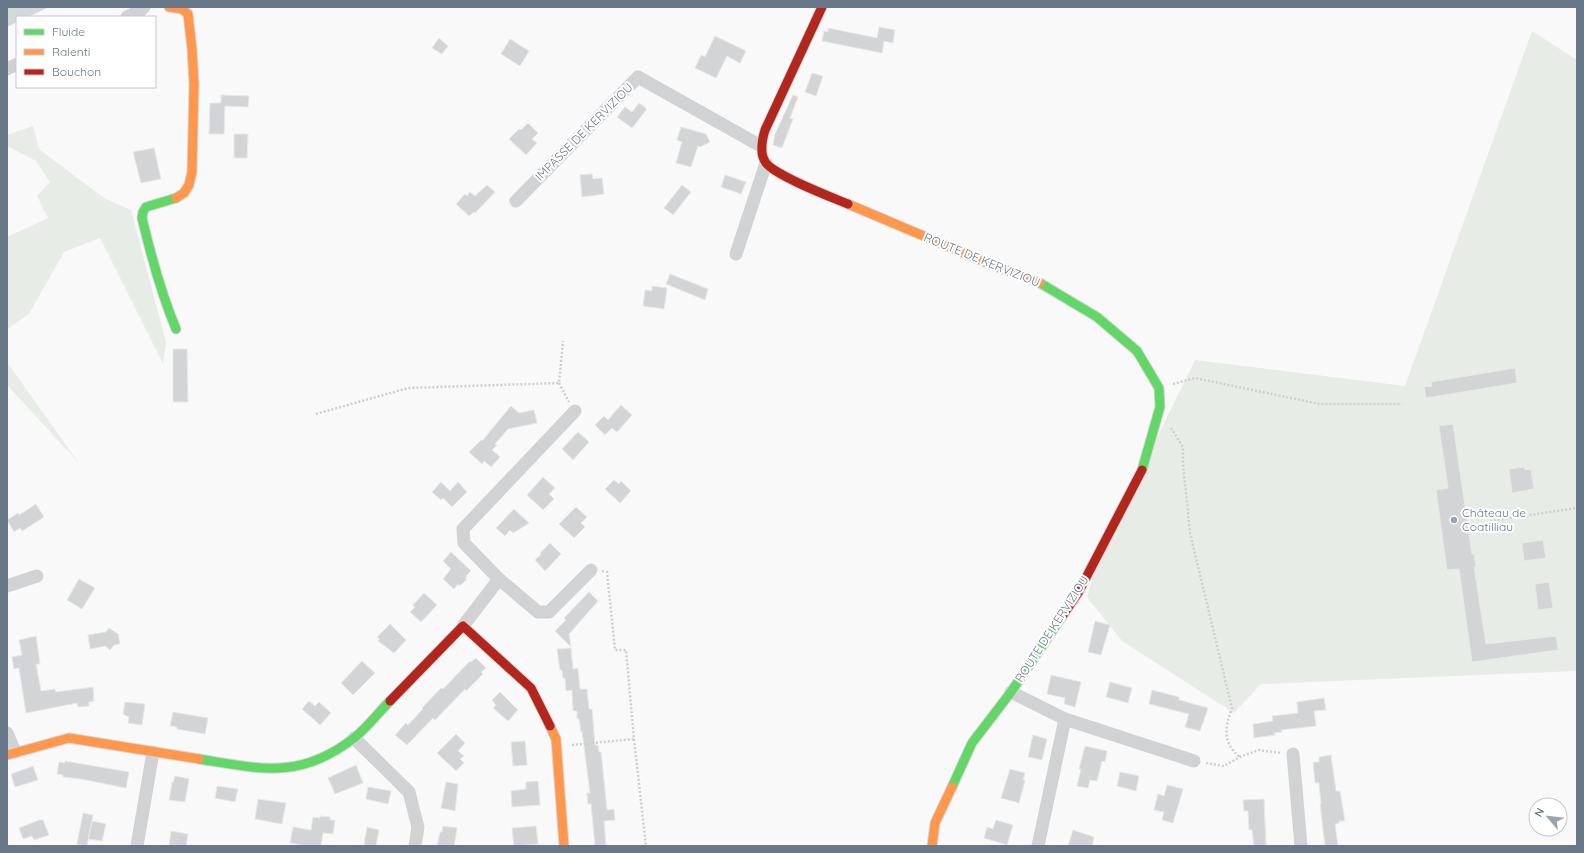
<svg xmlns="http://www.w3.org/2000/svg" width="1584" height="853" font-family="Quicksand,sans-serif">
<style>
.green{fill:#e8ece7}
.water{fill:#d2d8dc}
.building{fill:#d3d4d5;stroke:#e8e8e8}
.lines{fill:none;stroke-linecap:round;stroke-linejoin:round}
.fast-casing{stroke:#d6d7d8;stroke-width:11}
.slow-casing{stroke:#d6d7d8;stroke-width:11}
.jam-casing{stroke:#d6d7d8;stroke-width:11}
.path{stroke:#cecfd0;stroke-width:2.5;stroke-dasharray:2 2;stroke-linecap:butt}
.street{stroke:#d1d2d4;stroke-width:13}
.fast{stroke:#63d668;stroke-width:9}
.slow{stroke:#ff974d;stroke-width:9}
.jam{stroke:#b3261e;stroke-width:9}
.poi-dot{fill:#9ba5b0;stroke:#fff;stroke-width:1.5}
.labels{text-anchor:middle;stroke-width:4;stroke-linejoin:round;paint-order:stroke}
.street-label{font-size:12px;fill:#697889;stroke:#fff}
.poi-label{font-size:12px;fill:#697889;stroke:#fff;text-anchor:start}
</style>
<rect width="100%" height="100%" fill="#f9f9f9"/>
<path class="green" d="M1532 31 1577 60V671L1261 684 1234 713 1122 641 1087 597 1098 558 1195 360 1405 386Z
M33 126 39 149 104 198 131 210 166 342 163 364 100 238 64 252 29 314 7 329V237L48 218 37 196 50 182 36 161 7 146V135Z
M7 362 78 462 7 385Z"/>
<path class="water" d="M7 7H49L28 17H17V22L7 27Z"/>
<path class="building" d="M879 27 895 30 893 43 884 41 882 53 822 41 824 31 828 32V28L877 38Z
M715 36 746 51 740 63 727 56 716 78 695 68 701 55 705 57Z
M439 38 448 46 442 54 432 48Z
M510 39 529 51 520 66 501 54Z
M812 73 823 76 816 96 805 92Z
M221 95 249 96 248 107 225 106 224 134H209L210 103H221Z
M793 95 798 97 790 118 793 119 782 148 773 145 775 134Z
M639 103 647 109 632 128 617 117 625 107 632 112Z
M528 123 538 133 532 139 537 143 526 155 509 139 519 129 521 130Z
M681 127 706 134 710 142 700 147 698 146 691 167 676 163 682 142 677 140Z
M234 134H248L247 158H234Z
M154 148 161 179 141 183 133 152Z
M592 174 593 179 602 178 604 194 582 197 580 175Z
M725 175 746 182 741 194 721 187Z
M487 185 495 192 475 213 474 212 469 216 456 204 465 194 467 196 470 192 475 196Z
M682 185 691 192 673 215 664 208Z
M670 274 708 289 705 300 666 284Z
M652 286 667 288 664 309 643 306 645 290 652 291Z
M173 349H187L188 402H173Z
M1515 368 1517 383 1426 398 1424 387 1432 386 1431 382Z
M621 405 632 415 617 432 612 428 605 435 595 425 604 416 608 420Z
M511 406 519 413 534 410 537 423 508 429 495 444 497 445 492 450 500 457 491 467 484 461 482 464 469 452 481 440 482 441Z
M1453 424 1472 554H1474L1476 567H1474L1486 644 1556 636 1558 650 1472 662 1459 569 1447 570 1436 490 1448 488 1439 426Z
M578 432 589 442 573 460 562 449Z
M1525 467V470L1531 469 1534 489 1512 493 1509 469Z
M543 477 555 488 549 494 554 499 543 510 527 495Z
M614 480 619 484 621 481 631 491 620 503 605 489Z
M441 482 450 491 458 482 467 492 452 507 443 498 441 500 432 492Z
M36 504 44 517 22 531 20 528 14 532 7 520 18 513 19 515Z
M576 507 587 517 581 523 585 527 574 538 559 524Z
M514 509 529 523 513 533 510 530 505 536 496 528Z
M1543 540 1546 558 1524 561 1522 543Z
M550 543 561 554 545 571 535 560 541 554 540 553Z
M451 552 471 571 466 576V580L461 585H457L454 589 443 579 451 569 443 561Z
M79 579 95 588 82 609 67 600Z
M1549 582 1553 608 1538 610 1535 584Z
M589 592 598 601 569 634 571 647 555 631 566 620 564 618Z
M424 593 437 605 421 622 410 612 415 607 413 605Z
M1095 621 1110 625 1101 655 1088 652Z
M390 624 406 640 394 653 378 641 380 639 377 637Z
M109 628 118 634 120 644 114 645 110 650 105 646 90 649 88 635 106 632Z
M36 636 40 664H36L41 691 55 689 56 692 93 687 94 701 89 702V706L78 707 77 703 26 713 19 668 14 669 12 657 22 655 19 640Z
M571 648 573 669 578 668 580 689H587L589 709H592L595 745H598L599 752H601L607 810 614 809 615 820 604 821 606 846H595L591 804H588L587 793H590L582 731 581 732 579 719H577V711H573L572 690 566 691 565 678H563L562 670H560L557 649Z
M476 658 486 668 481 672 483 674 466 691 465 689 435 720 433 718 407 745 395 735 406 723 408 725 423 709 422 708 441 688 443 689 470 661 471 662Z
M362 661 375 673 353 695 341 683Z
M1051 675 1081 682 1075 707 1064 704 1065 698 1047 694Z
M1110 682 1132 688 1128 703 1106 697Z
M1152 690 1179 697V700L1208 708 1200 731 1185 727 1189 714 1149 704Z
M500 692 518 710 508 721 493 708 496 705 492 700Z
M1324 698 1326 710 1314 711 1316 726 1281 730 1282 732 1274 733 1275 735 1254 738 1253 724 1273 721 1272 716 1298 713 1297 702Z
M309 701 315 706 319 702 331 713 320 725 302 709Z
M125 702 145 704 142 725 128 723 129 717 123 714Z
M173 712 208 718 205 734 177 729V727L170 726Z
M456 734 465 743 458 751 464 756 460 759 464 763 456 771 437 753Z
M1033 735 1047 739 1042 760 1028 757Z
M525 741 527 765 513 766 511 742Z
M1085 746 1107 751 1105 762 1102 761 1097 781 1090 780 1088 788 1077 786 1081 769H1079Z
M1331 755 1336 791H1340L1345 821H1339V823L1335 824 1338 846H1325L1320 804H1321L1319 783H1315L1313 762H1319V757Z
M65 761 129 772 126 788 81 779 63 777V775L57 774 59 762 65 763Z
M356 765 363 783 335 794 328 778Z
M33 766 38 780 15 787 11 774Z
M1010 769 1025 773 1023 780H1025L1019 803 1001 798Z
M1120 772 1139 776 1136 791 1117 786Z
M175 776 189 779 185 802 169 800 172 782 173 783Z
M538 781 540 805 512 807 511 791 526 789V782Z
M446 782 458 784 455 811 441 808Z
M1167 785 1183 789 1173 823 1162 820 1164 812 1154 810 1158 794 1164 796Z
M217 786 238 789 235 802 215 798Z
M368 787 391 791 388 804 366 799Z
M258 799 286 803 282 824 255 819Z
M1264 799 1266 846H1254L1252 830H1249L1248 811H1244L1243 800Z
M83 813 93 815 87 846 77 844Z
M320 816 330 817V820H335L333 834 323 833 321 846H307L290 843 293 827 311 830 313 817 320 818Z
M39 820H43L49 835 34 840 32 836 23 839 19 828Z
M996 820 1013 825 1007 845 984 838 987 827 993 829Z
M92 821 106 824 102 841 88 839Z
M443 826 457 828 454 846H437L440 832H442Z
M536 826 538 844 514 846 512 828Z
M367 827 379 830 376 846H365V844H364Z
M1073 830 1094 837 1092 846H1068Z
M171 831 188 834 186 846H169Z"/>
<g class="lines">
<defs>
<path id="fast" d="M1040 283 1097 317 1137 351 1159 388 1160 407 1142 470
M176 329C161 293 151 256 142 218L143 212 146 207 176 198
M199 759C261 769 300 780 354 738 367 728 378 713 390 701
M952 787 972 743 1011 692 1063 615"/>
<path id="slow" d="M169 7 182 9 188 14 192 49 194 84 192 172 189 185 184 193 176 198
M848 204 985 262 1040 283
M550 726 556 739 564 846
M7 755 69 738 199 759
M932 846 935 823 952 787"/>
<path id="jam" d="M822 7 765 130C762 140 759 154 766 163 776 176 831 197 848 204
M1063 615 1078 593 1142 470
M390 701 463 626 531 688 550 726"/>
</defs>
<use href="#fast" class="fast-casing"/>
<use href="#slow" class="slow-casing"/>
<use href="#jam" class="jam-casing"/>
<path class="path" d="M559 383 569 402
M1173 384 1195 378 1320 404H1402
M316 414 408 388 559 383 563 341
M1171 428 1183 447V464L1190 533 1232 708C1225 727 1222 743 1240 757
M1490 521 1577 508
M602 571 607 572 615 650H626L634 739 646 846
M572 745 634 739
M1206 763 1224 766 1240 757 1259 750 1281 753"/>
<path class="street" d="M127 17 140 11 144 7
M7 69 17 64
M516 201 638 77 761 146
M736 254 766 163
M575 411 463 529 464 543 499 579 538 612H549L591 570
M7 586 37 576
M463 626 499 579
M1011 692 1065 719 1194 761
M7 733 15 752
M354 738 409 792 418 827 415 846
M1293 754 1301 846
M137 846 153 752
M1038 846 1065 719"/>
<use href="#fast" class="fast"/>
<use href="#slow" class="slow"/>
<use href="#jam" class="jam"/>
</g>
<circle class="poi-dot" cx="1454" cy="520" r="4"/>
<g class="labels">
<g class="street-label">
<text transform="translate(584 132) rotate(-45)" y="4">IMPASSE DE KERVIZIOU</text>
<text transform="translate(982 260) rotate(22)" y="4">ROUTE DE KERVIZIOU</text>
<text transform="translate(1052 629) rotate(-57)" y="4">ROUTE DE KERVIZIOU</text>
</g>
<g class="poi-label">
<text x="1462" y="517">Château de<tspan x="1462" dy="14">Coatilliau</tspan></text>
</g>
</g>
<rect width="1584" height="853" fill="none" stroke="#697889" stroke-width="16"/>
<rect x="16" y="16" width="140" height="72" fill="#ffffff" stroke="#c3c9d0"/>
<rect x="24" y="29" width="20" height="6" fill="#63d668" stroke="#c3c9d0"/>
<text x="52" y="36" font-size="12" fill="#697889">Fluide</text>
<rect x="24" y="49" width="20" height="6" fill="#ff974d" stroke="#c3c9d0"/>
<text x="52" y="56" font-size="12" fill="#697889">Ralenti</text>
<rect x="24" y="69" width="20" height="6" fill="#b3261e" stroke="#c3c9d0"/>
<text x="52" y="76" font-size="12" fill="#697889">Bouchon</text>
<g transform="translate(1548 817) rotate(298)"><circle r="19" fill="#ffffff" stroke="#c3c9d0"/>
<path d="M0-3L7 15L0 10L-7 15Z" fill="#9ba5b0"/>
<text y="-6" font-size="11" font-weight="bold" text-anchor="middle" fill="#697889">N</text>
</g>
</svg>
